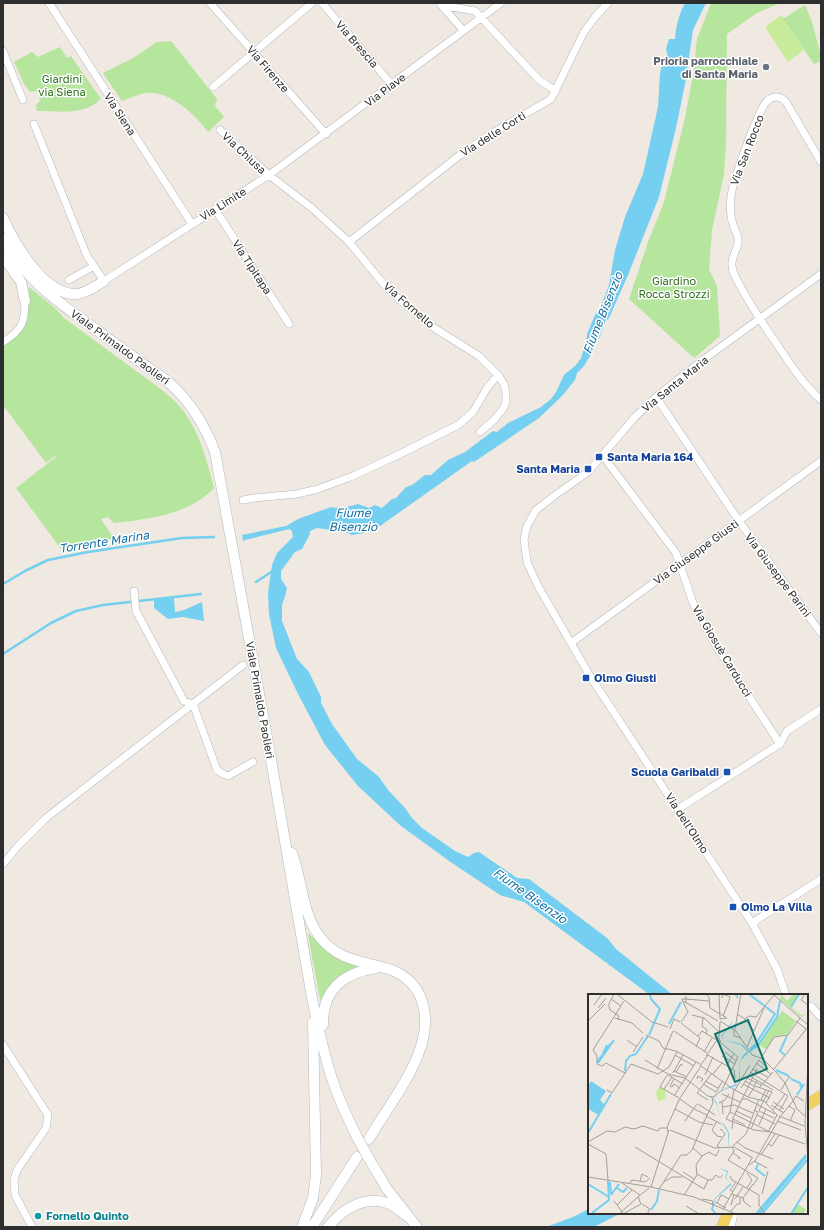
<svg xmlns="http://www.w3.org/2000/svg" width="824" height="1230" font-family="'Golos Text',sans-serif">
<style>
.green{fill:#b6e59e}
.pitch{fill:#c9ec9a}
.water{fill:#75cff0}
.lines{fill:none;stroke-linecap:round;stroke-linejoin:round}
.stream{stroke:#75cff0;stroke-width:2.5}
.street-casing{stroke:#b4b7c1;stroke-width:8}
.secondary-casing{stroke:#b4b7c1;stroke-width:11}
.primary-casing{stroke:#c9c9c9;stroke-width:12}
.street{stroke:#fff;stroke-width:7}
.secondary{stroke:#fff;stroke-width:10}
.primary{stroke:#f2d163;stroke-width:11}
.secondary-bridge-casing{stroke:#b4b7c1;stroke-width:11;stroke-linecap:butt}
.secondary-bridge{stroke:#fff;stroke-width:10}
.worship-dot{fill:#6b7280;stroke:#fff;stroke-width:1.5}
.transit-dot{fill:#1a4fb4;stroke:#fff;stroke-width:1.5}
.culture-dot{fill:#0f9aa8;stroke:#fff;stroke-width:1.5}
.labels{text-anchor:middle;stroke-width:3;stroke-linejoin:round;paint-order:stroke}
.street-label{font-size:11px;fill:#2e2e2e;stroke:#fff}
.worship-label{font-size:11px;font-weight:bold;fill:#5b616d;stroke:#fff;text-anchor:end}
.park-label{font-size:11px;fill:#2c6e1b;stroke:#fff}
.transit-label{font-size:11px;font-weight:bold;fill:#164399;stroke:#fff;text-anchor:start}
.culture-label{font-size:11px;font-weight:bold;fill:#0d838f;stroke:#fff;text-anchor:start}
.water-label{font-size:12px;font-style:italic;fill:#0d6fa3;stroke:#fff}
.inset-river{fill:none;stroke:#75cff0;stroke-width:2}
.inset-road{fill:none;stroke:#a29e99;stroke-width:1}
.view{fill:#0f766e;fill-opacity:0.15;stroke:#0f766e;stroke-width:2}
.inset-edge{fill:none;stroke:#2e2e2e;stroke-width:2}
</style>
<rect width="100%" height="100%" fill="#efe9e1"/>
<path class="green" d="M711 3H800L778 4 757 13 727 34 726 142 724 174 712 230 709 269 717 286 720 336 694 358 629 299 648 242 664 202 685 118 693 74 697 39Z
M805 5 812 22 821 56V61L814 64 783 19Z
M171 41 217 99 215 106 224 117 208 132C197 116 170 91 149 93 140 93 131 98 122 101L103 73 133 58 157 42Z
M60 47 67 58 71 56 101 99C83 116 60 111 37 111L36 105 40 101 39 94 36 91 30 92 24 84 14 62 32 52 38 57Z
M29 287 55 308 64 318C85 333 106 349 128 365 149 381 175 396 189 419 202 441 208 464 214 488 188 515 149 519 114 523L108 517 101 519 114 539 61 549 16 488 56 457 55 456 46 463 3 405V343L26 316 29 302 28 290Z
M309 934 336 957 357 967 338 978 328 987 321 1000 320 999 308 935Z"/>
<path class="pitch" d="M781 15 784 18 783 19 804 50 788 62 765 27Z"/>
<path class="water" d="M685 3H706L693 30 685 84 676 128 659 197 628 275 609 318 605 321 600 337 595 343 590 356 584 366 577 373 575 380 562 396 539 418 474 462 472 461 380 526 373 527 364 533 352 535 339 529 332 530 317 528 310 531V534L302 549 295 552 281 571V579L287 588 285 596 282 605V621L297 659 309 672 321 697V703L332 724 357 759 378 776 389 791 405 808 412 818 422 828 455 851 468 857 474 853 479 852 517 878 529 879 607 938 616 949 673 995H650L524 902 500 895 452 863 401 826 358 786 325 745 298 694 276 648 269 614 268 593 272 565 277 553 293 537 292 531 289 529 245 540 243 541 242 535 286 526 298 519 331 507C336 509 353 506 358 504L369 508 375 505 382 508 392 499 396 498 406 487 412 485 425 475H431L448 460 465 452 493 431 497 432 508 423 541 407 551 399 556 392 564 375 576 365 581 358 586 342 587 334 595 315 601 306 609 285 615 250 625 217 643 174 658 107 660 74 662 64C668 61 668 54 666 49L669 39H675C676 26 679 14 685 3Z
M174 598 175 612 184 610 202 602 204 621 183 617 168 619 154 608V600Z
M589 1209V1213H621L594 1227H546L573 1217Z"/>
<g class="lines">
<path class="stream" d="M256 582 274 570
M3 584 25 571 48 560 88 552 182 538 214 537
M3 654 51 623 76 611 103 605 201 594"/>
<defs>
<path id="street" d="M49 3 192 224
M210 3 326 134
M322 3 392 85
M441 5 475 11 539 80 556 91
M441 5 463 30
M3 51 23 100
M213 87 312 3
M34 124 87 256 104 281 269 175 501 3
M220 130 269 175 313 209 349 242 386 287 399 299 431 326 479 356 498 375 504 384 506 394V402L503 409 494 420 480 432
M821 162 786 102C781 96 773 95 767 101 758 110 732 183 731 197 730 206 730 216 733 224 734 229 738 234 738 239 740 250 727 257 734 274 745 297 759 318 774 340 789 362 801 382 821 400
M215 209 289 324
M349 242 460 155 494 132 551 99 584 32 595 17 608 3
M69 280 94 266
M3 342C22 330 25 323 25 301
M656 397 739 521 821 633
M603 456 676 553 693 603 716 646 780 744
M243 500 254 498 297 494 318 489 353 476 398 455 458 425 473 412 487 388 498 375
M134 591 136 611 184 701 193 704 217 770 223 774 228 776 253 762
M571 643 821 461
M678 809 780 744 787 731 821 709
M3 864 18 846 46 818 243 665
M752 923 821 879
M786 995 777 969 752 923 590 676 538 586 527 562 524 539 527 526 536 510 554 496 588 472 635 417 656 397 703 360 821 274
M807 1005 812 1007 821 1017
M3 1045 48 1115 46 1128 17 1170 14 1180 15 1195 32 1227
M731 1227 734 1213"/>
<path id="secondary" d="M3 218C15 244 44 296 77 294 87 293 96 286 104 281
M3 238C26 282 60 303 98 331 120 347 141 363 163 378 188 397 204 423 215 452L269 748 312 998C317 1022 322 1046 329 1069 336 1093 346 1115 357 1137
M3 256 21 282 25 301
M292 853C302 880 302 912 319 936 338 961 362 961 389 969 403 974 414 983 420 996 441 1045 392 1098 369 1139
M323 1025C322 990 343 973 376 968
M368 1157 387 1189 417 1227
M302 1227 313 1198 316 1175 313 1022
M312 1227 357 1157
M328 1227C343 1208 368 1193 392 1205 398 1209 404 1214 410 1218"/>
<path id="primary" d="M807 1105 821 1096
M722 1227 728 1213"/>
</defs>
<use href="#street" class="street-casing"/>
<use href="#secondary" class="secondary-casing"/>
<use href="#primary" class="primary-casing"/>
<use href="#street" class="street"/>
<use href="#secondary" class="secondary"/>
<use href="#primary" class="primary"/>
<defs>
<path id="secondary-bridge" d="M357 1137 368 1157"/>
</defs>
<use href="#secondary-bridge" class="secondary-bridge-casing"/>
<use href="#secondary-bridge" class="secondary-bridge"/>
</g>
<circle class="worship-dot" cx="766" cy="67" r="4"/>
<g class="transit-dot">
<rect x="595" y="453" width="8" height="8" rx="2"/>
<rect x="584" y="465" width="8" height="8" rx="2"/>
<rect x="582" y="674" width="8" height="8" rx="2"/>
<rect x="723" y="768" width="8" height="8" rx="2"/>
<rect x="729" y="903" width="8" height="8" rx="2"/>
</g>
<circle class="culture-dot" cx="38" cy="1216" r="4"/>
<g class="labels">
<g class="street-label">
<text transform="translate(357 44) rotate(49)" y="4">Via Brescia</text>
<text transform="translate(268 69) rotate(49)" y="4">Via Firenze</text>
<text transform="translate(385 90) rotate(-37)" y="4">Via Piave</text>
<text transform="translate(120 114) rotate(57)" y="4">Via Siena</text>
<text transform="translate(493 134) rotate(-32)" y="4">Via delle Corti</text>
<text transform="translate(747 150) rotate(-69)" y="4">Via San Rocco</text>
<text transform="translate(244 153) rotate(43)" y="4">Via Chiusa</text>
<text transform="translate(223 204) rotate(-32)" y="4">Via Limite</text>
<text transform="translate(252 267) rotate(57)" y="4">Via Tipitapa</text>
<text transform="translate(409 305) rotate(41)" y="4">Via Fornello</text>
<text transform="translate(120 347) rotate(36)" y="4">Viale Primaldo Paolieri</text>
<text transform="translate(675 384) rotate(-39)" y="4">Via Santa Maria</text>
<text transform="translate(696 552) rotate(-36)" y="4">Via Giuseppe Giusti</text>
<text transform="translate(778 575) rotate(53)" y="4">Via Giuseppe Parini</text>
<text transform="translate(722 651) rotate(59)" y="4">Via Giosuè Carducci</text>
<text transform="translate(260 700) rotate(80)" y="4">Viale Primaldo Paolieri</text>
<text transform="translate(687 823) rotate(57)" y="4">Via dell'Olmo</text>
</g>
<g class="worship-label">
<text x="758" y="65">Prioria parrocchiale<tspan x="758" dy="13">di Santa Maria</tspan></text>
</g>
<g class="park-label">
<text x="62" y="83">Giardini<tspan x="62" dy="13">via Siena</tspan></text>
<text x="674" y="285">Giardino<tspan x="674" dy="13">Rocca Strozzi</tspan></text>
</g>
<g class="transit-label">
<text x="607" y="461">Santa Maria 164</text>
<text x="580" y="473" text-anchor="end">Santa Maria</text>
<text x="594" y="682">Olmo Giusti</text>
<text x="719" y="776" text-anchor="end">Scuola Garibaldi</text>
<text x="741" y="911">Olmo La Villa</text>
</g>
<g class="culture-label">
<text x="46" y="1220">Fornello Quinto</text>
</g>
<g class="water-label">
<text transform="translate(603 313) rotate(-68)" y="4">Fiume Bisenzio</text>
<text x="353" y="517">Fiume<tspan x="353" dy="14">Bisenzio</tspan></text>
<text transform="translate(104 542) rotate(-9)" y="4">Torrente Marina</text>
<text transform="translate(530 896) rotate(35)" y="4">Fiume Bisenzio</text>
</g>
</g>
<g transform="translate(588 994)">
<rect width="220" height="220" fill="#efe9e1"/>
<path d="M193 0 199 7 205 0H212L203 13 213 21 218 20 213 23 192 5ZM194 17 208 27 200 40 187 42 178 55 171 51ZM209 210 218 215 215 220H203Z" fill="#b6e59e"/>
<path d="M71 93 78 97 77 105 70 107 68 99Z" fill="#c9ec9a"/>
<path d="M146 0 150 2V5L145 27 143 31 134 42 136 46 150 49 155 51 161 58 151 68 152 87 148 92 138 95 125 104 129 109 133 127 138 133 141 139 140 158 131 174 140 177 138 184 143 190V191L128 204 125 211 127 204 143 189 137 184 139 178 131 174 140 158V139L133 127 129 111 125 105 138 94 151 89V69L156 60 158 59 159 57 153 51 136 46 133 42 145 27 150 5ZM3 87 18 97 12 106 17 111 11 121 0 115V92Z" fill="#75cff0"/>
<path class="inset-river" d="M161 0 187 20 167 51 162 55M203 13 211 0M81 30 93 8M61 41 72 15 63 5 62 0M162 57 170 51 189 23 192 7M197 61 192 57 199 42M14 62 19 51M9 68 23 49M10 69 26 46M188 76 201 82M37 77 38 67 42 62 48 60 60 42M203 85 212 89 213 93M209 101 216 90M0 139 23 100M170 170 168 175 177 182M22 188 23 200M0 190 21 203M29 194 35 198 39 194M23 201 31 190M126 209 124 215 128 220M63 216 69 207 71 196M4 219 21 206 20 187M168 220 218 161M171 220 218 163M174 220 219 166M203 220 220 193"/>
<path class="inset-road" d="M118 0 121 3 122 14 139 24 132 25M131 0 132 25M185 0 220 31M217 0 213 6 220 11M30 1 64 28 80 33M134 4 135 0 142 3 141 7M23 5 33 12M98 5 121 7M98 5H94L95 8H98V2M97 8 130 27M6 11 14 0M20 12 26 0M21 12 22 16 31 22 30 26M10 14 18 4M149 20 157 25 161 22 168 23 186 1M104 21 116 24 130 37M135 22 141 7M27 24 44 29 55 39M115 24 114 32 119 36 118 40M157 25 166 37 159 53M0 27 17 10M132 27 148 37 164 61 175 65 188 78M208 27 218 35M93 28 100 18 95 8M93 29 112 44 108 53M82 35 86 25 92 28M147 35 153 0M146 36V42L153 44M86 37 119 59M166 37 176 14M58 41 71 47 75 54 88 57 112 70M110 42 114 37 132 48M39 46 49 53M45 58 55 43M116 58 124 44M137 58 148 67M87 61 106 72M120 61 146 76 147 84M118 62 131 43 132 28M134 62 147 70M173 64 186 43 200 41 212 24M57 66 80 80M220 68 217 130 220 164M168 69 183 80M9 70V62L5 56 36 7M9 70 14 72 18 69 37 79M139 71 146 59M112 72 120 61M113 72 145 95 160 103 176 107 190 122M69 75 85 37M164 75 180 83M186 75 220 33M86 77 99 83M88 78 93 70 95 72M162 78 200 102 192 116M188 78 197 89 209 115 217 122M85 79 95 61M80 80 97 84 120 102 125 103 134 96 150 63 133 49 131 44M125 80 135 68M79 81 72 93 91 104M80 81 95 90M117 81 125 63M160 81 185 96M159 84 173 91M86 85 82 92 84 93 86 90 92 94M109 85 110 82 115 85 113 88M117 87 130 94M157 87 166 92 169 86M115 90 128 98 134 88M155 90 182 104M153 94 171 66 176 71M171 94 185 78M76 95 84 83M19 96 24 99 43 70 70 80 81 73 89 58M147 96 162 71M193 96 201 83 203 84M134 100 152 108M156 101 169 75M86 102 108 68M160 103 167 92 184 98M92 105 106 115 119 121M154 105H159L187 120M120 106 109 99 124 79M173 106 178 95M90 107 113 72M205 107 208 102 216 107M134 108 135 120M185 108 196 115M131 109 137 106 141 100M178 109 184 98M110 110 127 121M183 111 196 119M173 112 171 117 186 124M173 112 181 96M201 112 207 116 202 127M135 113 146 111 165 119M87 115 111 128 125 131M185 116 197 100M148 117 163 124M142 118 138 125 166 136 183 138M142 118 182 138M142 118 146 96M169 121 187 130M118 122 133 130M191 122 216 132M145 125 157 131M97 127 109 110M129 127 124 136 129 142 134 143M189 127 213 136M116 128 125 109 124 103M171 131 178 115M144 135 145 124 156 101M163 135 170 118 166 116M82 136 127 154 146 153 165 164M132 136 133 135 137 140 129 152 132 154M80 138 79 133 91 106M180 138 189 121M183 138 217 150M0 148 19 137 27 138 37 133 46 135 55 132 70 137 72 134H79M149 148 157 154 185 165M0 150 18 160 20 186M180 150 184 152 191 141M145 152 158 140 171 105M47 153 116 195M105 154 114 162M145 159 151 163 152 164 151 165V163M173 161 187 140M140 166 170 184 165 191M140 166 146 157 144 153M166 167 179 174M161 171 167 167 192 123 205 107M95 178 106 185M159 179 164 186 159 194M109 180 120 186 116 195M142 182 144 186 171 201V211L177 220M0 183 63 193 81 136M120 186H124L128 181 132 184 135 181M52 187 54 180 60 183M76 188 84 183H94M34 189 52 201M42 189 44 186 57 188 62 184M63 193 106 203 148 220M71 195 93 161H99L104 156 116 128M145 198 142 196 148 188M144 200 155 204 156 208 163 213M174 200 180 177M96 201 109 181 108 171 114 162 121 158 128 162 131 156M155 204 165 190M114 205 125 207 124 210M147 205 155 193M26 207 35 219M127 208 138 214M144 208 143 211 146 201M129 209 133 201 141 205M53 210 50 203 61 194M54 210 62 215 59 220M29 211 44 196M98 212 111 220M135 215 164 164M143 217 149 210H152V204M31 220 50 203M35 220 53 210"/>
<path class="view" d="M160 26 179 75 147 88 127 40Z"/>
<rect width="220" height="220" class="inset-edge"/>
</g>
<rect width="824" height="1230" fill="none" stroke="#2e2e2e" stroke-width="8"/>
</svg>
